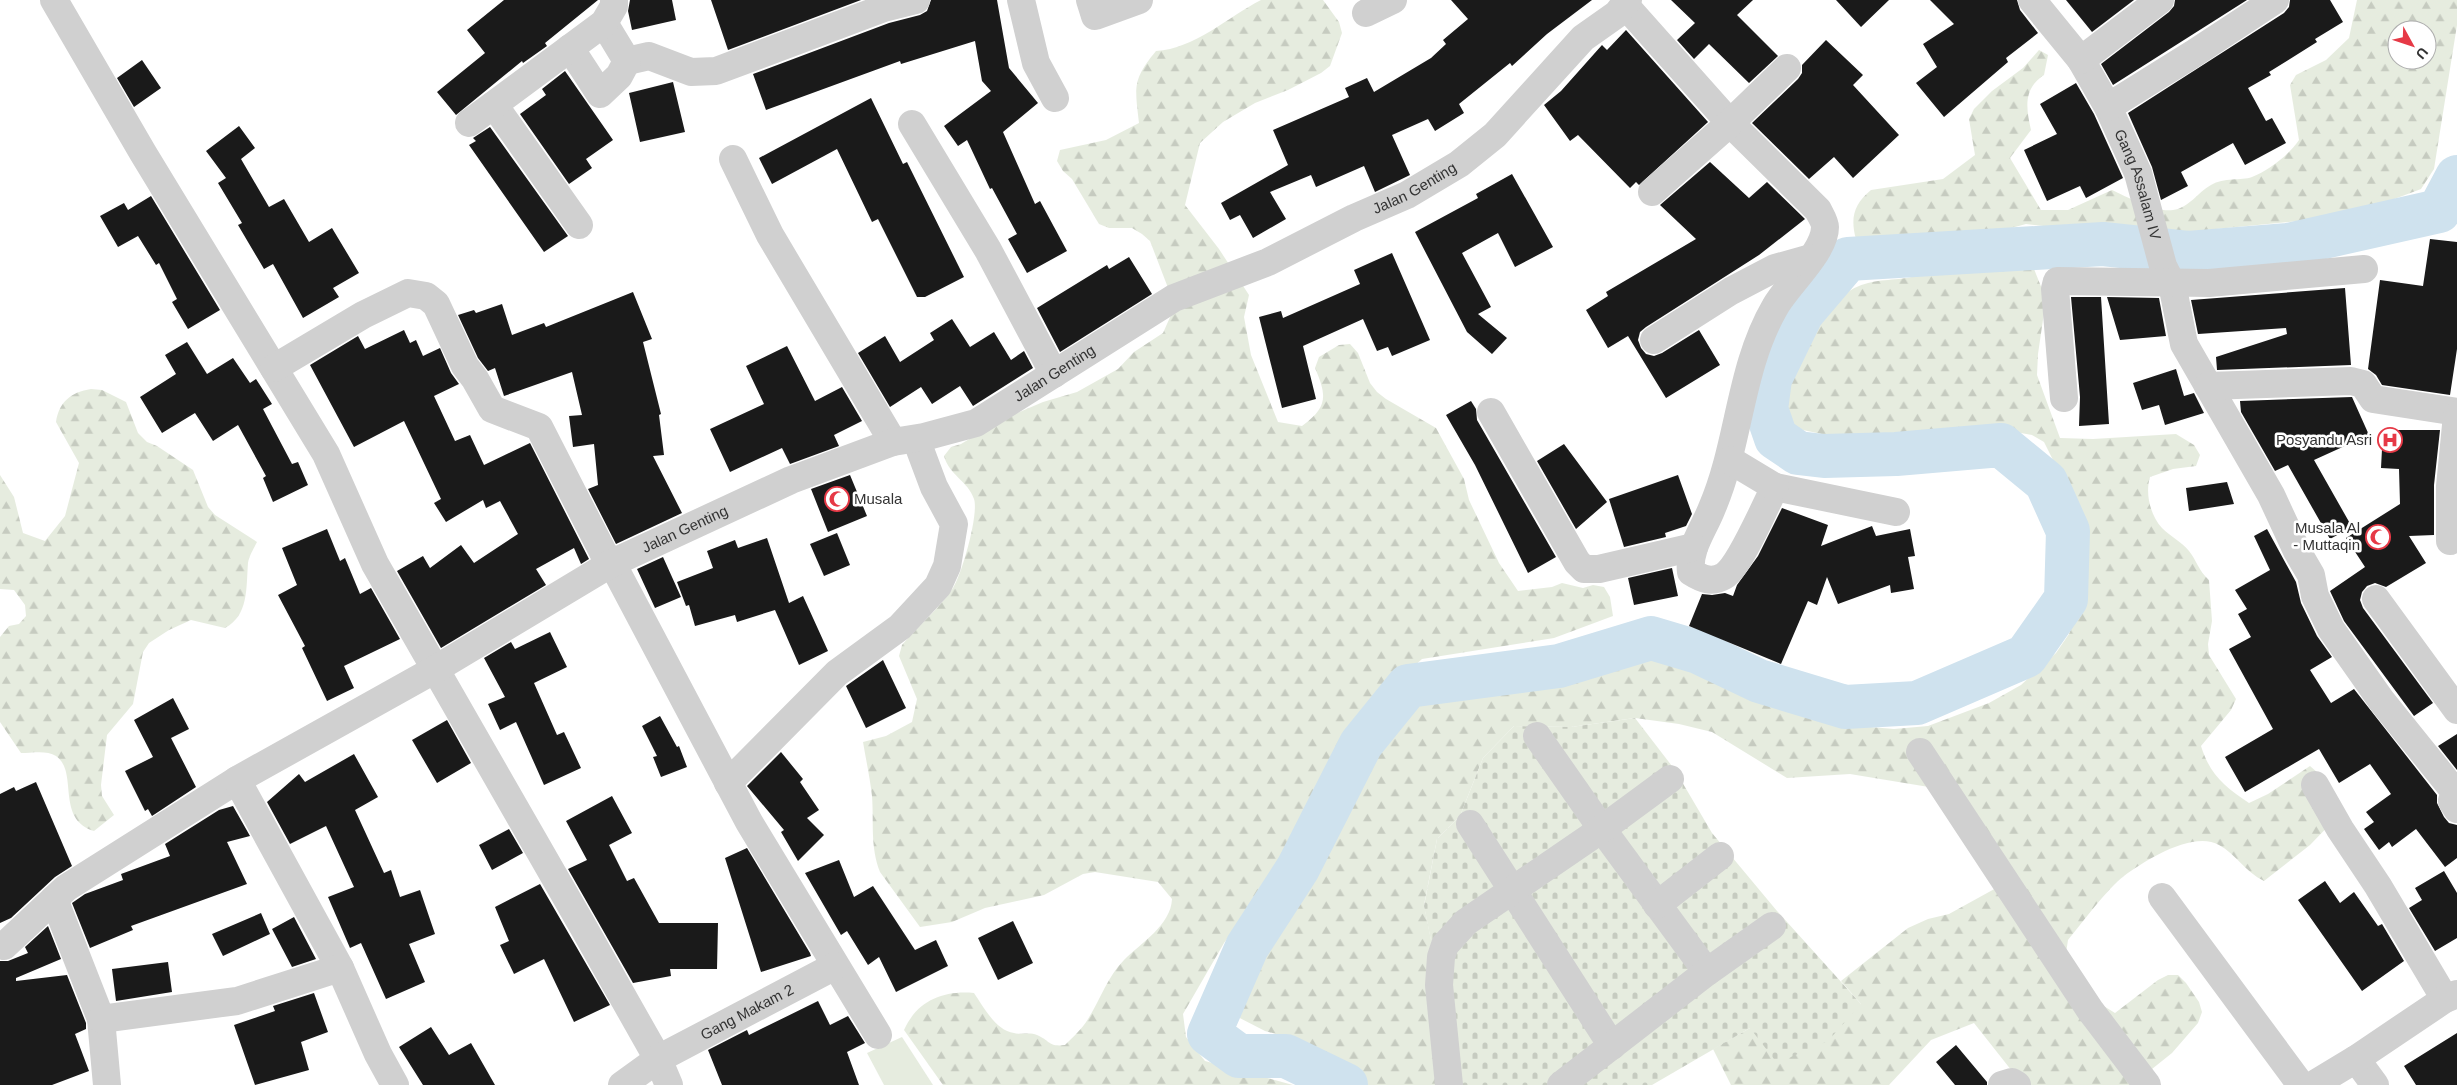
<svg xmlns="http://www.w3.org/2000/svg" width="2457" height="1085" font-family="Helvetica,sans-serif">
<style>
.forest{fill:url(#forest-firs);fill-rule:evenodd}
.cemetery{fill:url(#cemetery-stones)}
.pitch{fill:#e6ecdf}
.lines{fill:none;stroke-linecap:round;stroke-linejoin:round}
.river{stroke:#cfe2ee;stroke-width:44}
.building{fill:#1a1a1a}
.minor{stroke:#d0d0d0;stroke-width:28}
.labels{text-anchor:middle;stroke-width:5;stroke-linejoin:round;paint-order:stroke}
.street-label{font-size:15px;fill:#333;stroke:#fff}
.poi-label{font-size:15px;fill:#333;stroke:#fff;text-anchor:end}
</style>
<defs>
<pattern id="forest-firs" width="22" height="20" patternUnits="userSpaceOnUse" patternTransform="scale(1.25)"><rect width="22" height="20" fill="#e6ecdf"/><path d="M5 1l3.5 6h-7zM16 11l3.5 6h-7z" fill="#c6cbc0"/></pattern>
<pattern id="cemetery-stones" width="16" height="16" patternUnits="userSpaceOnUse" patternTransform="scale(1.25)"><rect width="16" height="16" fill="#e6ecdf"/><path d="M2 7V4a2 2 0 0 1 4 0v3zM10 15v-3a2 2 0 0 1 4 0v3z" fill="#c6cbc0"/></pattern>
</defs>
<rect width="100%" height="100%" fill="#fff"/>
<path class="forest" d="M1261 0H1323L1339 22 1342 33 1330 66 1321 73 1288 90 1255 103 1223 122 1200 143 1185 205 1219 249 1249 295 1244 317 1251 355 1278 422 1302 426C1328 407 1327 396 1315 368L1319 357 1339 345 1350 344 1358 353 1370 383 1377 392 1386 399 1436 428 1464 479 1469 500 1499 563 1518 591 1552 587 1562 583 1583 588 1593 585 1604 587 1610 597 1613 616 1554 638 1422 659 1385 692 1335 754 1260 895 1224 943 1183 1014 1186 1037 1205 1061 1293 1085H943L904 1030C917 1001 943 990 974 993 983 1006 996 1031 1014 1033 1022 1035 1030 1032 1037 1035 1051 1041 1048 1047 1065 1045 1073 1037 1082 1029 1088 1019 1100 1000 1108 976 1124 960 1141 943 1171 925 1172 899L1158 882 1095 872 1083 874 1044 895 985 908 952 922 920 927 880 872C870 846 874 823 872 796 870 778 866 760 863 742L886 736 912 722 917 699 899 656 902 645C917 627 940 608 953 588 962 574 979 514 974 499 968 481 949 475 944 456L951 447 961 444 1001 420 1043 402 1077 392 1118 369 1134 352 1163 333 1175 306 1150 241 1142 234 1132 228H1109L1099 224 1072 179 1063 171 1057 161 1060 150 1106 140 1139 123C1135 87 1132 80 1156 51 1194 49 1228 17 1261 0Z
M2357 0H2457V25L2434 169 2421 189 2349 216 2165 234 2097 232 2026 224 1971 239 1920 242 1856 239C1850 218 1854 204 1871 190L1943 179 1975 155 1969 119 1974 109 1992 91 2023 68 2039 50 2048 55 2044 75C2023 89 2026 108 2031 130L2010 158 2041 210H2068L2112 190C2127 197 2157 213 2173 210 2189 208 2198 192 2211 185 2224 177 2241 181 2252 177 2269 170 2289 155 2299 140L2290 85 2296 75 2326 60 2349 38ZM2397 30H2427V60H2397Z
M2016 267 2034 269 2046 299 2038 354 2037 375 2060 438 2093 439 2176 434 2194 445 2200 455 2196 466 2173 469 2150 477C2145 493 2150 515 2162 528 2170 536 2182 542 2189 551 2197 561 2198 570 2209 580L2212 621 2208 644 2209 655 2236 699 2231 710 2201 746C2210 775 2225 787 2249 803L2268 794 2310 766 2318 773 2340 814 2310 845 2264 881C2245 872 2236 854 2219 845 2193 830 2144 861 2124 876 2108 888 2081 924 2068 940L2066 953 2094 1000 2115 1013 2158 980 2168 975H2178L2186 983 2199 1002 2202 1012 2198 1023 2172 1053 2132 1085H2023L1974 1023 1931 1040 1889 1085H1731L1713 1049 1750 1028 1861 1004 1841 981 1908 928 1928 919 1949 914 1998 887 1947 790 1850 774 1787 778 1712 732 1679 724 1635 718 1571 727 1514 726 1483 758 1460 816 1437 839 1424 905 1460 1085H1350L1341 1064 1302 1041 1265 1031 1230 1013V1002L1281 914 1309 871 1317 849 1372 754 1410 708 1419 701 1477 686 1515 687 1574 679 1639 652 1710 670 1766 705 1816 713 1825 719 1847 725 1894 729 1928 726 1989 703 2021 685 2056 653 2069 634 2080 604 2078 548 2068 490 2044 442 2032 435 1982 426 1958 431 1845 439 1803 430 1793 425C1790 413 1784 399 1785 387 1786 370 1801 354 1809 340 1821 322 1832 301 1851 290 1870 279 1886 281 1906 278 1943 271 1979 269 2016 267Z
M91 389 102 390 126 402 138 433 147 442 157 446 193 470 208 507 215 515 257 542C254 548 249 556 248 563 246 588 249 615 225 628L191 620 169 630 149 643 143 652 133 704 107 735 101 785 102 796 114 815 94 831C55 819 79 772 56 756 47 750 32 753 21 753L0 722V637L9 626 19 624 26 616 25 605 14 590 0 589V475L14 497 23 533 45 541 65 516 79 463 56 422C59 402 71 392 91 389Z"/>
<path class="cemetery" d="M1635 718 1675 770 1712 833 1777 911 1861 1004 1828 1041 1777 1063 1750 1028 1652 1085H1460L1424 906 1437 839 1460 816 1483 758 1514 726 1571 727Z"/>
<path class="pitch" d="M902 1037 933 1085H884L867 1053Z"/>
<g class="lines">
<path class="river" d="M1346 1085 1286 1056H1239L1209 1034 1247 947 1298 868 1361 744 1408 686 1559 666 1651 638 1698 652 1759 681 1845 707 1917 703 2026 656 2066 599 2068 531 2046 482 2001 445 1896 454 1824 456 1798 453 1776 438 1766 409 1770 379 1802 313 1848 259 2103 244 2188 253 2288 245 2439 211 2457 177"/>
</g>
<path class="building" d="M504 0H598L545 43 547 46 523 63 522 61 456 115 437 92 485 53 467 30Z
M630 0H672L676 20 632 30 628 11Z
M711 0H861L728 50Z
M931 0H997L1009 68 1038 103 1003 132 1035 204 1040 201 1067 251 1027 273 1008 239 1017 234 992 188 990 189 967 140 958 146 944 126 991 91 982 81 975 41 901 64 900 61 766 110 753 74 889 23 920 15 927 11Z
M1451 0H1592L1547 34 1512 66 1510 63 1459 104 1464 113 1435 131 1428 119 1392 135 1410 175 1375 192 1364 166 1316 187 1311 175 1270 192 1286 219 1253 238 1240 215 1230 220 1221 203 1288 165 1273 130 1349 97 1345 88 1367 78 1374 92 1431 58 1446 44 1443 40 1468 19Z
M1671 0H1753L1737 15 1778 56 1749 83 1709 44 1694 59 1677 40 1695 23Z
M1836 0H1889L1861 27Z
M1930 0H2017L2020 10 2038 33 2006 58 2008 62 1944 117 1916 83 1937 67 1923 44 1954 24Z
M2066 0H2134L2092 32Z
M2175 0H2247L2113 85 2101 64 2169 12 2174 6Z
M2290 0H2330L2343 22 2315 39 2317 42 2269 72 2271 75 2248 88 2266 121 2272 118 2286 143 2245 165 2233 143 2181 172 2188 186 2161 200 2152 167 2128 113 2284 13 2289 7Z
M1626 30 1708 122 1639 185 1636 182 1630 188 1578 135 1570 141 1544 105 1561 91 1602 45 1607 50Z
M1826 40 1863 75 1853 85 1899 135 1853 178 1834 157 1809 179 1752 123 1798 79 1802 73V65Z
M142 60 161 88 134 107 117 78Z
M565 71 613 140 586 159 592 168 569 184 520 114 546 95 542 89Z
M673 82 685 132 640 142 629 93Z
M2076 83 2094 114 2123 178 2086 198 2080 186 2047 201 2024 150 2057 134 2040 104Z
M871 98 903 164 907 162 964 277 925 297H917L878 219 872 222 837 149 772 184 759 158Z
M239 126 255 148 241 159 269 207 284 199 309 242 332 228 359 273 333 288 339 297 303 318 273 264 264 269 248 242 238 225 242 223 218 183 226 178 206 151Z
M490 127 568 236 544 252 469 145 476 141 473 138Z
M1710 162 1749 198 1767 182 1805 219 1759 255 1646 327 1640 332 1638 340 1641 348 1646 354 1654 356 1662 353 1699 330 1720 365 1666 398 1628 336 1608 348 1586 310 1608 296 1606 292 1696 239 1660 205Z
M1512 174 1553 247 1515 267 1498 233 1462 253 1491 307 1478 314 1507 338 1492 354 1467 332 1415 232 1478 198 1476 194Z
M151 196 220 310 188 329 172 302 177 299 159 263 156 265 138 236 118 247 100 216 124 203 128 210Z
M2430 239 2457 242V349L2450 395 2382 385 2376 375 2368 369 2380 280 2423 286Z
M1392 253 1430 340 1392 356 1388 347 1377 351 1363 319 1303 346 1316 399 1282 408 1259 317 1281 311 1283 318 1360 284 1354 270Z
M1129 257 1152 294 1060 352 1037 308 1107 265 1109 269Z
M2345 288 2351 365 2217 370 2216 357 2287 334 2286 328 2198 334 2191 300Z
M633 292 652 339 643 342 661 414 659 415 664 455 653 456 682 513 616 544 588 489 598 485 594 444 573 447 569 416 582 415 572 372 504 396 495 368 488 371 478 358 458 315 474 310 476 313 502 304 512 335 544 323 546 327Z
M2071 297H2101L2109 424 2079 426 2080 397Z
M2107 297 2159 298 2166 336 2120 340Z
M952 319 970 347 994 332 1011 360 1024 351 1033 368 973 406 960 386 932 404 921 387 890 407 858 353 885 336 900 362 934 340 930 333Z
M404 330 410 343 416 340 423 356 440 348 451 373 459 384 434 396 455 441 470 435 484 465 530 443 589 559 581 564 574 548 536 569 546 585 441 648 397 571 423 556 430 568 461 545 474 563 518 534 500 501 486 508 483 500 446 522 434 503 441 499 404 421 354 447 310 365 358 336 365 349Z
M187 342 207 374 233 358 250 383 256 379 272 404 263 409 292 464 298 462 308 485 273 502 263 478 266 476 238 425 213 441 195 413 162 433 140 397 176 374 165 355Z
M787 346 815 401 842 387 862 421 834 435 839 446 790 464 782 448 730 472 710 429 764 404 746 366Z
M2176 369 2184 396 2194 393 2204 413 2165 425 2159 405 2142 410 2133 383Z
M2352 397 2369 435 2314 460 2352 527 2330 539 2288 465 2275 471 2241 412 2240 401Z
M1471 401 1476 409 1477 420 1556 557 1528 573 1475 465 1446 415Z
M2383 430H2440L2434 485V535L2409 536 2426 563 2386 587 2375 583 2367 586 2362 592 2360 600 2363 608 2433 703 2414 716 2344 621 2330 591 2365 567 2346 538 2400 504 2399 469 2381 468Z
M1564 444 1607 502 1576 529 1537 461Z
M850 475 867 516 828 532 811 489Z
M1678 475 1692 514 1686 526 1665 533 1666 537 1624 547 1609 499Z
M2227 482 2234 504 2189 511 2186 488Z
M1782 508 1828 525 1821 546 1872 526 1876 536 1910 529 1915 556 1908 557 1914 589 1891 593 1890 585 1838 604 1827 577 1817 605 1808 601 1781 664 1689 626 1702 594 1712 595 1725 593 1733 596 1737 585 1758 556Z
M327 529 340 561 345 558 360 594 371 588 400 639 344 666 354 688 327 701 302 648 305 646 278 595 297 585 282 548Z
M2267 529 2296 582 2301 603 2317 636 2332 657 2310 670 2331 703 2354 689 2437 795V803L2444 817 2449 823 2457 825V858L2445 867 2416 829 2392 847 2389 842 2379 850 2364 829 2374 822 2366 812 2391 794 2370 764 2339 783 2319 749 2245 792 2225 757 2273 729 2229 649 2251 637 2238 614 2247 609 2235 590 2270 570 2254 536Z
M837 533 850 565 824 576 810 544Z
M767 538 789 603 803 596 828 651 799 665 775 610 737 622 735 615 695 626 689 605 686 606 677 582 713 568 707 551 735 540 738 548Z
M663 557 681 597 655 608 637 569Z
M1672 568 1678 596 1634 605 1628 578Z
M550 632 567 667 534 683 557 735 564 732 581 768 544 785 516 722 500 730 488 704 505 697 484 658 511 642 515 649Z
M883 660 906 708 866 728 846 686Z
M173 698 189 729 171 738 196 787 152 816 148 809 145 811 125 771 153 757 134 720Z
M660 716 677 747 679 746 687 767 661 777 653 757 657 756 642 726Z
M447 720 471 763 437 783 412 740Z
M2457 734V770L2438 746Z
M781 752 803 779 800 782 819 810 807 818 824 835 798 861 781 832 784 830 747 786Z
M354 754 378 797 355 810 384 873 391 870 400 897 420 890 435 934 409 944 425 982 386 999 361 943 350 948 328 897 354 887 326 826 290 844 267 802 299 774 305 782Z
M36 782 72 866 55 877 11 918 0 923V794L14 787 16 791Z
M612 796 632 833 609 845 627 881 634 878 659 923H718L717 969H670L671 976 633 983 568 869 587 860 566 821Z
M233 806 250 836 227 842 247 884 131 926 133 930 90 948 72 903 85 894 123 880 121 874 170 856 165 844 219 810Z
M509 829 523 853 492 870 479 845Z
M747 848 810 953 811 956 761 972 725 858Z
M839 860 854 897 873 886 915 950 936 940 948 966 896 992 879 957 868 965 847 931 841 935 805 873Z
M2444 871 2457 893V938L2435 951 2409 908 2422 900 2415 888Z
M2325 881 2340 903 2354 892 2378 926 2382 924 2404 961 2362 991 2298 900Z
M540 884 610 1005 574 1022 544 959 514 974 500 945 509 941 495 907Z
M261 913 270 934 223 956 212 934Z
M294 917 316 959 292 967 272 929Z
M1013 921 1033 963 998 980 978 938Z
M48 926 61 959 16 978V981L67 975 86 1023V1029L75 1034 89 1071 52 1085H0V961H8L28 953 25 947Z
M168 962 172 992 116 1001 112 969Z
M314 993 328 1032 301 1042 309 1070 255 1085 234 1025 275 1011 273 1006Z
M818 1001 830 1025 848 1016 865 1043 847 1052 859 1085H722L708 1050 747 1030 749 1035Z
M431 1027 449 1055 471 1043 495 1085H423L399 1047Z
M2457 1033V1085H2416L2404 1066Z
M1956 1045 1987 1082V1085H1955L1936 1062Z"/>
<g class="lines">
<g class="minor">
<path d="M54 0 143 153 326 454 375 564 581 923 658 1059 669 1085"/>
<path d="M1021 0 1036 63 1055 98"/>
<path d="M1090 0 1095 16 1139 0"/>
<path id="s1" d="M2032 0 2081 60 2108 107 2138 173 2163 266 2172 284 2184 344 2271 495 2297 551 2311 575 2315 596 2331 629 2381 700 2455 792 2452 801 2457 809"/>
<path d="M1624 4 1730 123 1818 210C1820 214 1825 222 1825 227 1825 252 1787 285 1775 307 1739 369 1740 443 1712 508 1704 529 1688 549 1691 572 1702 579 1712 583 1724 576 1740 566 1765 506 1775 487L1896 512"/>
<path d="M1366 13 1393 0"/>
<path d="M604 23 627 61 649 56 691 72 716 71 884 8 916 0"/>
<path d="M570 48 600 94 619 76 627 61"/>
<path d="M2081 60 2160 0"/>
<path d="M494 105 579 225"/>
<path d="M2108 107 2193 54 2275 0"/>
<path d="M469 123 604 23 614 6V0"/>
<path d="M912 124 988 250 1054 374"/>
<path d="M733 159 770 235 893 442"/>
<path d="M1652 192 1730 123 1787 68"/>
<path d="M1654 340 1731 291 1775 268 1811 258"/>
<path d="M274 368 363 315 408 293 426 296 436 304 465 366 475 379 492 409 539 427 603 552 612 563 749 822 878 1035"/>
<path d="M2208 386 2351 381 2363 384 2373 399 2457 412"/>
<path d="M2064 398 2055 289 2057 281 2209 283 2364 269"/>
<path d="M1491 412 1577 562 1584 569H1599L1694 547"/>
<path d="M1730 460 1775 487"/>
<path d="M2450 541V486L2457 415"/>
<path d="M2376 599 2457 710"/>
<path d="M1537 736 1602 829 1707 972"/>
<path d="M1920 752 2090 1010 2147 1085"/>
<path d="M728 783 837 673 900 627 938 586 947 566 954 524 934 487 916 439"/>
<path d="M2315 785 2340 829 2378 886 2445 999"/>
<path d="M1470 824 1612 1046"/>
<path d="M2162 897 2301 1085"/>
<path d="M54 899 101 1019 107 1085"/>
<path d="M1657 905 1720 856"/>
<path d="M4 946 66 888 237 780"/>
<path id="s2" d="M340 968 237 780 434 670 612 563 791 480 893 442 924 437 976 423 1174 298 1268 262 1354 218 1407 195 1459 164 1495 135 1583 38 1617 14 1628 0"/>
<path d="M101 1019 237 1001 340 968 378 1054 395 1085"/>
<path d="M2356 1059 2375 1085"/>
<path id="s3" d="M622 1085 658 1059 835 966"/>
<path d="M1449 1085 1439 985 1441 957 1445 945 1466 922 1602 829 1670 779"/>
<path d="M1561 1085 1707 972 1772 926"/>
<path d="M2002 1085 2012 1082 2017 1085"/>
<path d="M2313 1085 2356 1059 2445 999 2457 994"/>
</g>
</g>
<defs>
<symbol id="hospital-ring" viewBox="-11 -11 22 22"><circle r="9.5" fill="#fff" stroke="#e63946" stroke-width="1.5"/><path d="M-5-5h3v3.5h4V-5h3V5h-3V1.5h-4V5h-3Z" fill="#e63946"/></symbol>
<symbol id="mosque-ring" viewBox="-11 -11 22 22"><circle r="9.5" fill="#fff" stroke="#e63946" stroke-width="1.5"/><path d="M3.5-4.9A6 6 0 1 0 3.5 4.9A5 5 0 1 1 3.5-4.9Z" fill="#e63946"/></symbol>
</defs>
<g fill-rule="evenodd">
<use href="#hospital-ring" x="2376" y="426" width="28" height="28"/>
<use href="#mosque-ring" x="823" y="485" width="28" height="28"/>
<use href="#mosque-ring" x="2364" y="523" width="28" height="28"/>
</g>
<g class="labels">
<g class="street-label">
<text dy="5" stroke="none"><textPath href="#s1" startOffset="215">Gang Assalam IV</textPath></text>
<text dy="5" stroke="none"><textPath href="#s2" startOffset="1538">Jalan Genting</textPath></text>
<text dy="5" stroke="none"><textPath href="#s2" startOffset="1132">Jalan Genting</textPath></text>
<text dy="5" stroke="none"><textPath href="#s2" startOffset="728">Jalan Genting</textPath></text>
<text dy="5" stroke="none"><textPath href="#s3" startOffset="145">Gang Makam 2</textPath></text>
</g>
<g class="poi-label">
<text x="2372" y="445">Posyandu Asri</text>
<text x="854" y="504" text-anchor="start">Musala</text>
<text x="2360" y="533">Musala Al<tspan x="2360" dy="17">- Muttaqin</tspan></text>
</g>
</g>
<g transform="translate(2412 45) rotate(130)"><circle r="24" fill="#ffffff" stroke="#adadad"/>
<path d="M0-4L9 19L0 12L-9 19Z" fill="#e63946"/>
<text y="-8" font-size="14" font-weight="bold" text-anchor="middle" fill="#333333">U</text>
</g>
</svg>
